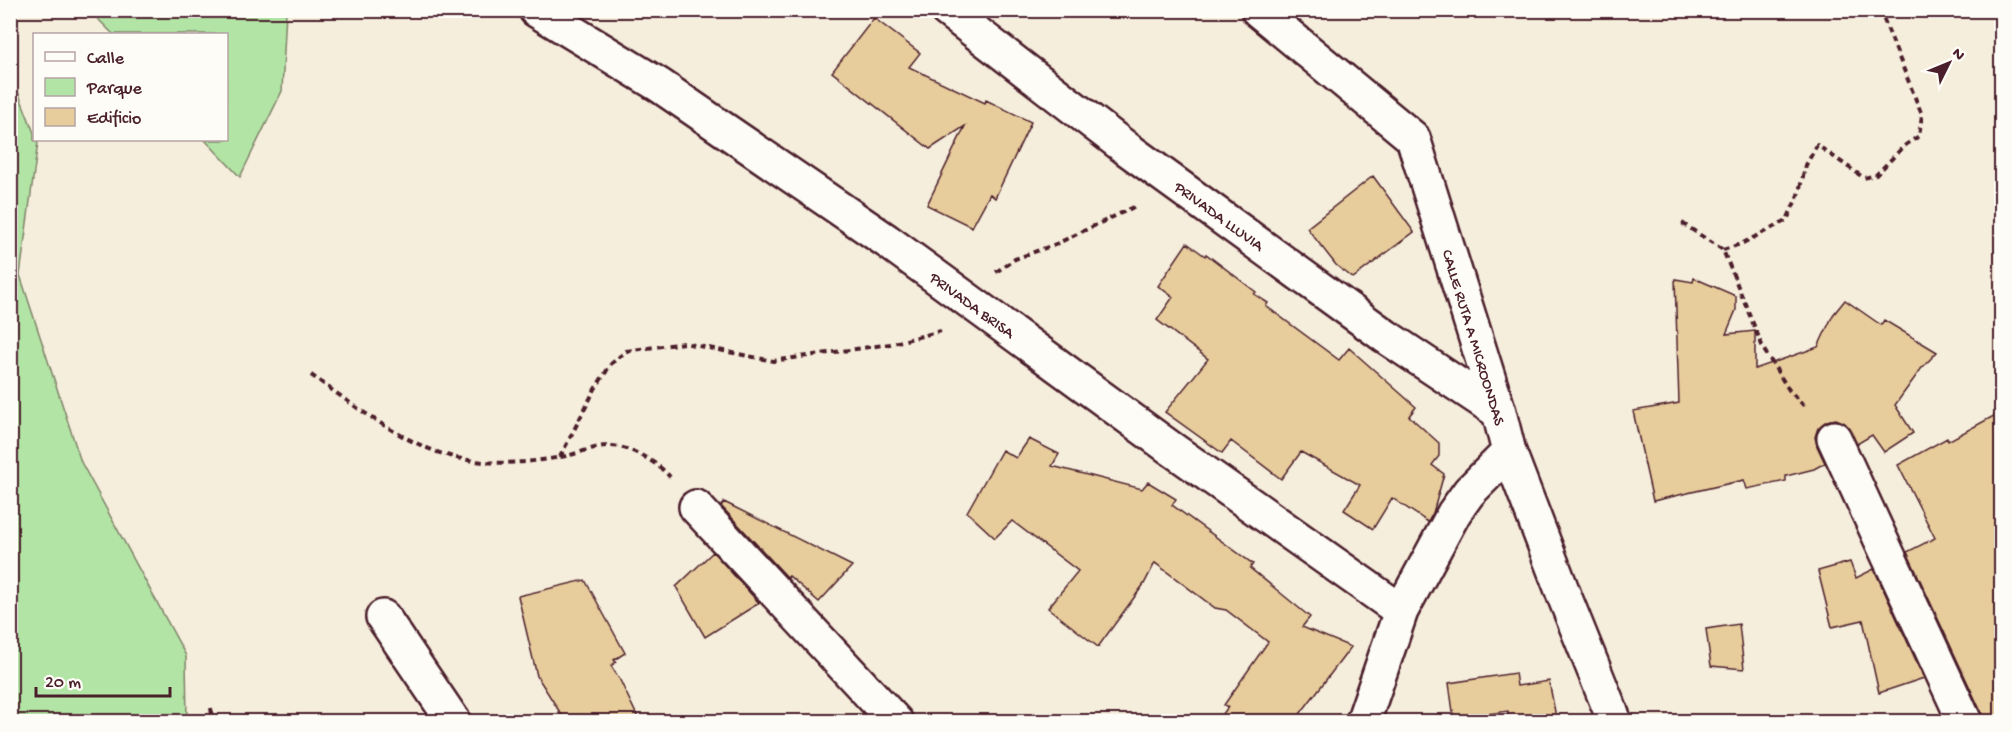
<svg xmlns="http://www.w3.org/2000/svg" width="2012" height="732" font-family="'Gochi Hand',sans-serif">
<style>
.green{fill:#b2e4a5;stroke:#7e8268;stroke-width:1.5}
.building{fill:#e7cc9c;stroke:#4a1f2b;stroke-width:1.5}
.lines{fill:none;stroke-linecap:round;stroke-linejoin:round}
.minor-casing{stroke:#4a1f2b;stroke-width:38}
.path{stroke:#4a1f2b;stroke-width:4;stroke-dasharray:6 4.5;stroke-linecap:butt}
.minor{stroke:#fdfcf7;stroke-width:33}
.labels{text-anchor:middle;stroke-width:4.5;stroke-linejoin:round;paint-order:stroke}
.street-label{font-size:16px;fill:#4a1f2b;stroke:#fdfcf7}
</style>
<rect width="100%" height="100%" fill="#f6eedc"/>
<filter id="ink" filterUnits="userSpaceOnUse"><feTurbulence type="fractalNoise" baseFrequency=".0167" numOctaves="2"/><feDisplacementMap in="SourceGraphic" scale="12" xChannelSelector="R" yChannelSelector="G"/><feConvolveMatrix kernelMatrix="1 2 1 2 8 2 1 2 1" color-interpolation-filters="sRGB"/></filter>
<g filter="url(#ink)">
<path class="green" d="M90 11H286L282 91 240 177 205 140H226V34H113Z
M10 71 34 133V140L38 142 20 275 81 462 186 656 187 721H11Z"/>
<path class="building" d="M874 18 920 53 909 67 985 103 986 100 1031 122 995 198 990 194 972 227 927 205 965 126 930 149 832 72Z
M1373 176 1414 232 1353 278 1336 265 1307 228Z
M1187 243 1205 256 1206 254 1256 292 1254 294 1268 303 1266 306 1339 360 1349 348 1416 407 1409 416 1439 443V456L1432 465 1444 474 1433 513 1428 522 1392 498 1373 529 1344 510 1360 485 1301 452 1281 479 1231 441 1222 453 1165 412 1208 359 1157 320 1173 297 1158 286Z
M1694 278 1736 296V310L1726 334 1755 331V369L1818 347 1833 315 1845 300 1881 325 1884 320 1937 352 1921 369 1895 405 1913 433 1884 452 1872 435 1857 444 1845 423 1836 419 1827 421 1818 428 1815 437 1817 446 1825 463 1814 469 1786 476V481L1747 489 1744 480 1653 501 1633 411 1679 403 1675 279 1693 282Z
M2001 412V722H1983L1982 714 1907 552 1935 538 1898 465 1947 438 1948 441Z
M1029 439 1059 454 1052 466 1142 489 1148 482 1176 499 1172 505 1253 564 1250 568 1310 617 1302 627 1351 647 1294 722H1217L1228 707 1224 705 1268 642 1226 610 1215 608 1155 563 1144 584 1098 647 1048 608 1078 571 1012 521 995 538 967 512 1002 450 1016 458Z
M724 502 852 566 819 602 789 576 788 578 721 506Z
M713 552 759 603 705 637 676 587Z
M1850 562 1856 578 1874 569 1924 678 1879 693 1863 620 1832 627 1818 571Z
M585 580 625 653 614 660 616 662 611 666 619 678 640 722H566L537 676 518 596Z
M1739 624 1744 669 1711 666 1706 629Z
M1515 673 1517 686 1549 681 1557 722H1508V711L1454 719 1449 683Z"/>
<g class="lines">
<defs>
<path id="minor" d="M536 10 659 85 887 241 1169 447 1401 611
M947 10 1126 148 1385 336 1499 412
M1258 10 1413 138 1499 412 1509 452 1565 598 1615 722
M1834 438 1965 722
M696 507 896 722
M383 617 454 722
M1363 722 1401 611 1454 513 1469 492 1509 452"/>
</defs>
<use href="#minor" class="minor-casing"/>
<path class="path" d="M1682 223 1723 250 1764 350 1789 390 1807 409
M1723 250 1743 243 1787 220 1798 195 1806 165 1817 145 1864 178 1876 175 1904 146 1919 136 1922 115 1880 10
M996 272 1015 259 1056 244 1136 206
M311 375C355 406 404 445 457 458 493 466 531 463 566 456 579 453 593 447 606 446 626 444 658 462 670 477
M560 457 595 389 611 364 626 351 684 343 773 361 890 344 941 331
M211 708 213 722"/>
<use href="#minor" class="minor"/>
</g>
</g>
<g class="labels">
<g class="street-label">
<text transform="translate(1220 215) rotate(36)" y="6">PRIVADA LLUVIA</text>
<text transform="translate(973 304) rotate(36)" y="6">PRIVADA BRISA</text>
<text transform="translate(1475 337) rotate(73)" y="6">CALLE RUTA A MICROONDAS</text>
</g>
</g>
<rect width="2012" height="732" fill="none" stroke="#fdfcf7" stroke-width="36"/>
<rect x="18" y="18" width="1976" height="696" fill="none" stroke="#4a1f2b" stroke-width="2" filter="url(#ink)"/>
<rect x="33" y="33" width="195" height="108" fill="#fdfcf7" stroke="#b5a4a5" stroke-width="1.5"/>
<rect x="45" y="52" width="30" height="9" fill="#fdfcf7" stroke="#b5a4a5" stroke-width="1.5"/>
<text x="87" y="63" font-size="18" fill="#4a1f2b">Calle</text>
<rect x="45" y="78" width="30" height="18" fill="#b2e4a5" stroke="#b5a4a5" stroke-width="1.5"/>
<text x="87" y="93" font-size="18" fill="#4a1f2b">Parque</text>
<rect x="45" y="108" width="30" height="18" fill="#e7cc9c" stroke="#b5a4a5" stroke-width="1.5"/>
<text x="87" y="123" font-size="18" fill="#4a1f2b">Edificio</text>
<g transform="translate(1949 63) rotate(47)" stroke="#fdfcf7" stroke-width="4.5" paint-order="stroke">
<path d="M0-4.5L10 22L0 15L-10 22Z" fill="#4a1f2b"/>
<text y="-9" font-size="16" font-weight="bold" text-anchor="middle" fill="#4a1f2b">N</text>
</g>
<path d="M36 687v9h134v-9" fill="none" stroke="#4a1f2b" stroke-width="3"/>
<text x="45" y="687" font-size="18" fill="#4a1f2b" stroke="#fdfcf7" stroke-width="4.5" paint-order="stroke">20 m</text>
</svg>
